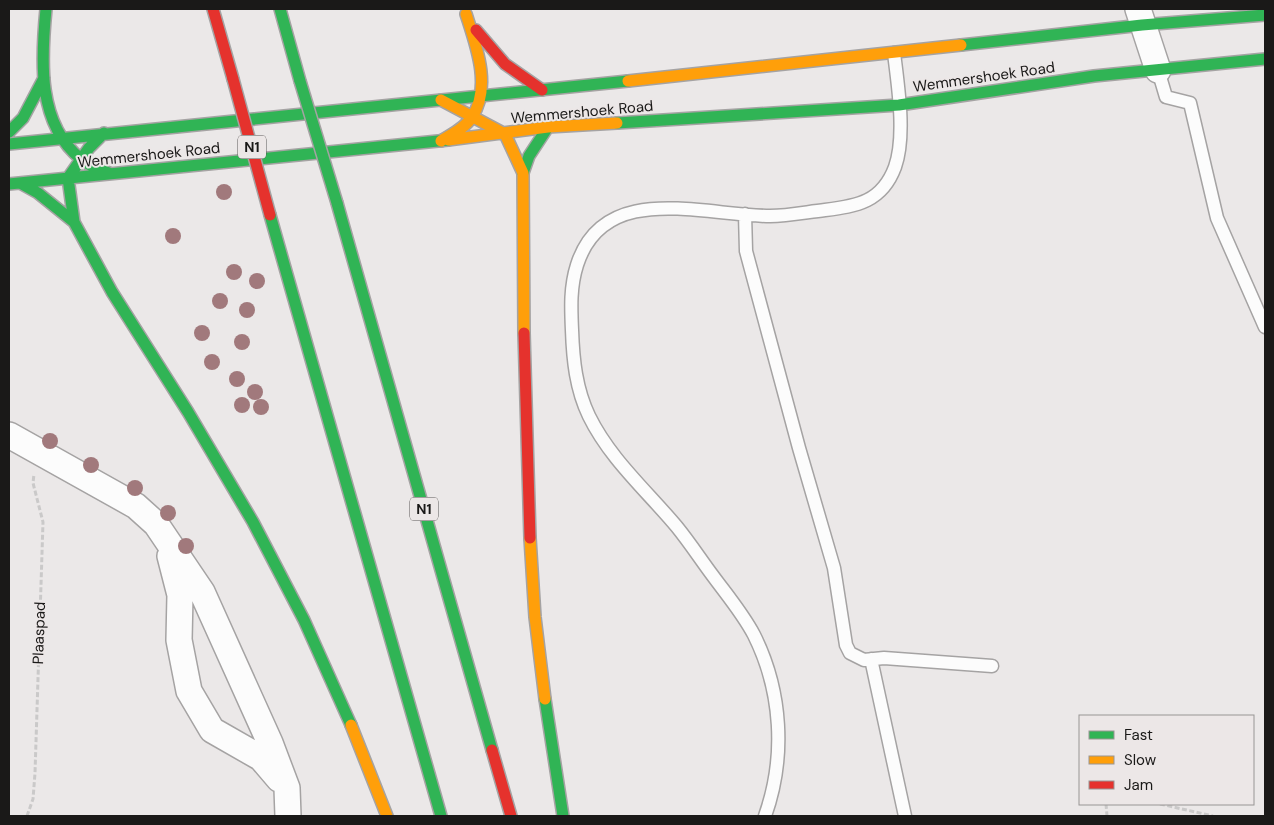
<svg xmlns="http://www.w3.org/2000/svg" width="1274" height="825" font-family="'DM Sans',sans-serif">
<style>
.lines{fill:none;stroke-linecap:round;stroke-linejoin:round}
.lane-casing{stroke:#a5a3a3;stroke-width:15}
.street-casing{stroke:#a5a3a3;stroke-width:28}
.fast-casing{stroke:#a5a3a3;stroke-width:14}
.slow-casing{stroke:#a5a3a3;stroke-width:14}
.jam-casing{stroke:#a5a3a3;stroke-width:14}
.path{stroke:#cac9c9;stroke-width:3;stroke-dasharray:5 2.5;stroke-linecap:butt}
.lane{stroke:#fcfcfc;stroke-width:12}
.street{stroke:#fcfcfc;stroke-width:25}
.fast{stroke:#30b455;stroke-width:11}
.slow{stroke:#ff9f0a;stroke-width:11}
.jam{stroke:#e5322d;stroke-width:11}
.fast-bridge-casing{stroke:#a5a3a3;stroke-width:14;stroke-linecap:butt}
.jam-bridge-casing{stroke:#a5a3a3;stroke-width:14;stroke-linecap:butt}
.fast-bridge{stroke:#30b455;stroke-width:11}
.jam-bridge{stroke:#e5322d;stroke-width:11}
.tree{fill:#a1797c}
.labels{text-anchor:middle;stroke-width:4;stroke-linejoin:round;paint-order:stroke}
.shield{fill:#ece7e7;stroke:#595756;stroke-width:1}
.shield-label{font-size:14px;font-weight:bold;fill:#1a1918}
.street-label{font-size:15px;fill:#1a1918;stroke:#ece7e7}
</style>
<rect width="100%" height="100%" fill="#ebe8e8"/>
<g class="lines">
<defs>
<path id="lane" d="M1158 70 1166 97 1190 103 1217 218 1265 327
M745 214 746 251 799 448 834 568 846 645 850 653 864 660 884 658 992 666
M871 659 905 816
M765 816C786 757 782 691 754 635 743 614 727 595 713 576 701 560 690 543 677 527 647 491 610 459 589 416 576 389 573 360 572 330 571 308 570 287 577 265 604 180 704 216 770 216 788 216 807 212 825 210 857 206 882 202 895 167 906 136 898 86 894 53"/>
<path id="street" d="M1138 9 1158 70
M9 435 136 506 156 524 202 592 270 743 287 788 288 816
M170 556 180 595 179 640 189 691 212 730 261 758 279 779"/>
<path id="fast" d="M46 9C41 60 37 124 81 159 89 166 100 169 109 173
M280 9 300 81
M961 45 1142 25 1265 15
M617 123 899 105 1094 76 1265 59
M9 132 23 118 44 78
M104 133 89 148 68 178 74 222 112 292 188 412 253 522 304 620 351 725
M9 144 628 81
M523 173 529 156 548 127
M20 183 38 193 74 222
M9 184 448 140
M337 203 492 750
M270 215 441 816
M545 699 563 816"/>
<path id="slow" d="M628 81 961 45
M441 100 505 134 523 173 524 333
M448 140 548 127 617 123
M441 141C452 134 465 128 472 117 492 87 476 45 466 14
M530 538 535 617 545 699
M351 725 387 816"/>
<path id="jam" d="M213 9 233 79
M476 30 505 64 542 90
M524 333 530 538
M492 750 511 816"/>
</defs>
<use href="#lane" class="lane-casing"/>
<use href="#street" class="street-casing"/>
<use href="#fast" class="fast-casing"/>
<use href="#slow" class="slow-casing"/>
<use href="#jam" class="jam-casing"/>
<path class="path" d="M1106 804 1107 816
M1160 804 1213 816
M27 816 33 799 35 773 43 522 33 483 34 474"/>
<use href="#lane" class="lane"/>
<use href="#street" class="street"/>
<use href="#fast" class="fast"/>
<use href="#slow" class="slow"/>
<use href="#jam" class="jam"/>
<defs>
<path id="fast-bridge" d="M300 81 337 203"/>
<path id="jam-bridge" d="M233 79 270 215"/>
</defs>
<use href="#fast-bridge" class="fast-bridge-casing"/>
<use href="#jam-bridge" class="jam-bridge-casing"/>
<use href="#fast-bridge" class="fast-bridge"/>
<use href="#jam-bridge" class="jam-bridge"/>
</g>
<g class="tree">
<circle cx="224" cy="192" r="8"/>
<circle cx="173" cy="236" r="8"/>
<circle cx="234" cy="272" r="8"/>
<circle cx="257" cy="281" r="8"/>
<circle cx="220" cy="301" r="8"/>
<circle cx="247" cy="310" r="8"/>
<circle cx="202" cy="333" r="8"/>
<circle cx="242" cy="342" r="8"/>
<circle cx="212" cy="362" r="8"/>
<circle cx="237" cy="379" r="8"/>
<circle cx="255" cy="392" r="8"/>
<circle cx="242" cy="405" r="8"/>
<circle cx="261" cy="407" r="8"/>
<circle cx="50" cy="441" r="8"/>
<circle cx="91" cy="465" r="8"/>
<circle cx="135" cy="488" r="8"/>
<circle cx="168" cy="513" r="8"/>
<circle cx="186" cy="546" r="8"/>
</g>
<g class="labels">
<g class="shield">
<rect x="238" y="135.5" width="28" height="23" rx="4"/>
<rect x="410" y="497.5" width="28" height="23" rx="4"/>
</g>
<g class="shield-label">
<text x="252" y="152">N1</text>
<text x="424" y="514">N1</text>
</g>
<g class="street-label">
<text transform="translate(984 77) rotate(-8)" y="5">Wemmershoek Road</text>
<text transform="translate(582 112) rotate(-5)" y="5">Wemmershoek Road</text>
<text transform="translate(149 155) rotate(-6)" y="5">Wemmershoek Road</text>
<text transform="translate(39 633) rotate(-88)" y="5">Plaaspad</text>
</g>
</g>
<rect width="1274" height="825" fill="none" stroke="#1a1918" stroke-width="20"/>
<rect x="1079" y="715" width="175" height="90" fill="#ece7e7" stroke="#989594"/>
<rect x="1089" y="731" width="25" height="8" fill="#30b455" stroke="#989594"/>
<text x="1124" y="740" font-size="15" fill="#1a1918">Fast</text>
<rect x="1089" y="756" width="25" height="8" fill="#ff9f0a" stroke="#989594"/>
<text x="1124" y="765" font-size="15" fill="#1a1918">Slow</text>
<rect x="1089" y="781" width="25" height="8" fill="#e5322d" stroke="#989594"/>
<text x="1124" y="790" font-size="15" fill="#1a1918">Jam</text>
</svg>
